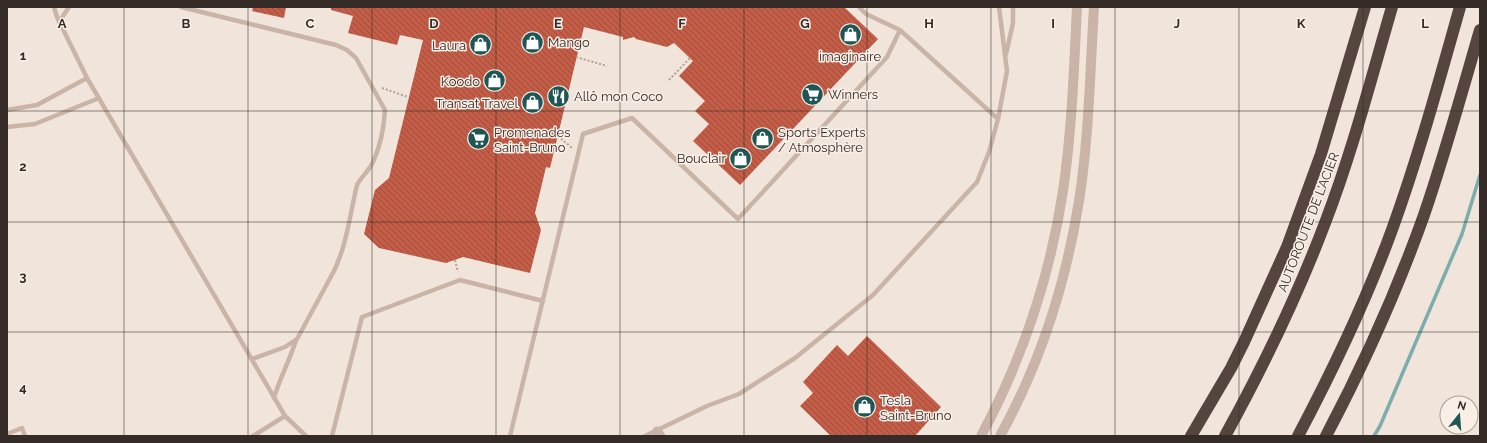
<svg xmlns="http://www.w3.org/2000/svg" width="1487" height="443" font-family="Raleway,sans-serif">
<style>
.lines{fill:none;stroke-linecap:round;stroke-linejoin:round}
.stream{stroke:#7aadac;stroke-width:3.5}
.building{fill:url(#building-back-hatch)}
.path{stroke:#b59e91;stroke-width:2;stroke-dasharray:2 2;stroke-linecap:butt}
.service{stroke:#c9b4a7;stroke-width:4.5}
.minor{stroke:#c9b4a7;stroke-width:9}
.tertiary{stroke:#c9b4a7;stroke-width:10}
.motorway{stroke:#56443f;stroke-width:12}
.grid{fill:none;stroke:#352b27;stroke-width:1;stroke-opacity:0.55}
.labels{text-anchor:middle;stroke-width:3;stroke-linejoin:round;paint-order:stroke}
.poi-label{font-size:13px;fill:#352b27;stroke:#f9efe7;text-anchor:start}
.street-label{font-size:13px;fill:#352b27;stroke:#f9efe7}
.grid-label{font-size:13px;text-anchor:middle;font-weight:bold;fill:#352b27;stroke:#f9efe7;stroke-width:3;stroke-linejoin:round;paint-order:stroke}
</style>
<defs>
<pattern id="building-back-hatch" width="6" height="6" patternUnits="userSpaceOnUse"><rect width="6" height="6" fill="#c35d47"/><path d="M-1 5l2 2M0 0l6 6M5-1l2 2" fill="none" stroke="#9f4d3b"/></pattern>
</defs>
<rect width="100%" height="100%" fill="#f1e5db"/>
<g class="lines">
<path class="stream" d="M1374 436 1380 426 1462 234 1480 175"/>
</g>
<path class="building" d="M253 7H286L284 18 252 11Z
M331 7H844L878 39 740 185 693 141 709 124 695 111 705 101 679 76 693 61 674 43 667 47 636 39 634 37 623 40V37L584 27 550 168 546 167 535 213 541 230 530 273 463 257 446 263 379 248 364 234 375 190 389 178 423 40 400 35 397 45 348 33 353 16 331 10Z
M867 336 941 407 915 436H831L800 406 813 393 803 382 837 345 848 356Z"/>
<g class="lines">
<path class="path" d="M576 57 607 66
M669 80 690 58
M382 88 408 97
M831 90 840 98
M558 136 572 148
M455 260 458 272"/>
<path class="service" d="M54 7 57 17 87 78 285 416 306 436
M181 7 336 45 347 50 356 58 385 110C384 127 380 147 373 162 369 171 361 177 357 185 350 214 347 244 334 271L297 339 285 347 252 359
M859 7 866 14 900 30 998 119
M59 22 69 7
M1006 54 1013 23V7
M7 110 37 105 87 78
M7 127 35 124 99 98
M274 398C280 377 290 360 296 340
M7 434 22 428 25 436
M253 436 285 416
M332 436 362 317 460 280 543 301
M510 436 583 134 632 118 738 219 887 57 900 30
M645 436 707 406 739 394 795 358 873 295 977 182 989 152 998 119 1007 71 999 7"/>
<path class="minor" d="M657 431 661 436"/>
<path class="tertiary" d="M981 436C1022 360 1050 276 1063 191 1072 130 1074 68 1077 7
M1000 436C1040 364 1066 282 1079 201 1089 137 1090 72 1094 7"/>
<path class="motorway" d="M1191 436 1231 368 1244 342 1287 247 1321 154 1365 7
M1225 436C1263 367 1297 297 1325 223 1352 153 1371 79 1392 7
M1298 436C1334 368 1367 299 1393 227 1419 155 1439 81 1460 7
M1326 436C1364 364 1397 291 1424 215 1445 154 1462 92 1480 30"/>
</g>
<path class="grid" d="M124 7V436M248 7V436M372 7V436M496 7V436M620 7V436M744 7V436M867 7V436M991 7V436M1115 7V436M1239 7V436M1363 7V436M7 111H1480M7 222H1480M7 332H1480"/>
<defs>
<symbol id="shop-disc" viewBox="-11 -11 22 22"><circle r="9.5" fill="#1e5656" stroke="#f9efe7"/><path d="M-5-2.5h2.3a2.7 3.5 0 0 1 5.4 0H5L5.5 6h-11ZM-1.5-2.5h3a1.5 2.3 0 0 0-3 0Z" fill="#fff"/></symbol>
<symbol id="supermarket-disc" viewBox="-11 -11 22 22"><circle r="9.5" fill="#1e5656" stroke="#f9efe7"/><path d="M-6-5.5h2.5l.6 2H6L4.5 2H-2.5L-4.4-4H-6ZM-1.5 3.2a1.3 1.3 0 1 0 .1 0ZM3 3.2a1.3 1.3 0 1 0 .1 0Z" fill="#fff"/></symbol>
<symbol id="restaurant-disc" viewBox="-11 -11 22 22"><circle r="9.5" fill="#1e5656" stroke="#f9efe7"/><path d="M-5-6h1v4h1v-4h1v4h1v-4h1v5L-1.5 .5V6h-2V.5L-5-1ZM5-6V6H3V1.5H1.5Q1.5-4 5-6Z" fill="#fff"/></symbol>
</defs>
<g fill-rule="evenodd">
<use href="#shop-disc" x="838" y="22" width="25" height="25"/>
<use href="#shop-disc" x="520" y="30" width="25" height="25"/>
<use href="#shop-disc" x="468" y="32" width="25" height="25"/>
<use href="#shop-disc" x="482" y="68" width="25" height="25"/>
<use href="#supermarket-disc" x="800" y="82" width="25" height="25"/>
<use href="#restaurant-disc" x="546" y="84" width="25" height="25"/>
<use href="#shop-disc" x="520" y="90" width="25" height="25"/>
<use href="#supermarket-disc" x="466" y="126" width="25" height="25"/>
<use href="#shop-disc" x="750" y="126" width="25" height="25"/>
<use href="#shop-disc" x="728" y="146" width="25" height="25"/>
<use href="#shop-disc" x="852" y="394" width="25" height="25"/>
</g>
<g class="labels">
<g class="poi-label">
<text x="548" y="47">Mango</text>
<text x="466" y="50" text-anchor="end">Laura</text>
<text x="850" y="61" text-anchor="middle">imaginaire</text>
<text x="480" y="86" text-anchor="end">Koodo</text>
<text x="828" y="99">Winners</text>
<text x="574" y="101">Allô mon Coco</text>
<text x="518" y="108" text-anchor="end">Transat Travel</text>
<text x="494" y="137">Promenades<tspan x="494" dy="15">Saint-Bruno</tspan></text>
<text x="778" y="137">Sports Experts<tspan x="778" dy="15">/ Atmosphère</tspan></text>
<text x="726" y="163" text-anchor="end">Bouclair</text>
<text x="880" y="405">Tesla<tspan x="880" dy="15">Saint-Bruno</tspan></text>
</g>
<g class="street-label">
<text transform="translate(1308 222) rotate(-69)" y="5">AUTOROUTE DE L'ACIER</text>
</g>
</g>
<g class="grid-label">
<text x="62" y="28">A</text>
<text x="186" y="28">B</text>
<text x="310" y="28">C</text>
<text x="434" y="28">D</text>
<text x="558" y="28">E</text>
<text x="682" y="28">F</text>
<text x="805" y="28">G</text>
<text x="929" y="28">H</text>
<text x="1053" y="28">I</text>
<text x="1177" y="28">J</text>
<text x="1301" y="28">K</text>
<text x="1425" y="28">L</text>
<text x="23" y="60">1</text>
<text x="23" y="171">2</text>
<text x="23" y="281">3</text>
<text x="23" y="392">4</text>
</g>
<rect width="1487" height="443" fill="none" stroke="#352b27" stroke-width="16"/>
<g transform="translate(1459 415) rotate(17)"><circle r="19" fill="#f9efe7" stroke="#aba19a"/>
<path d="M0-3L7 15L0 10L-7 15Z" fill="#1e5656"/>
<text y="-6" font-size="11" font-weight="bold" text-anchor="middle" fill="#352b27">N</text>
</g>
</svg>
